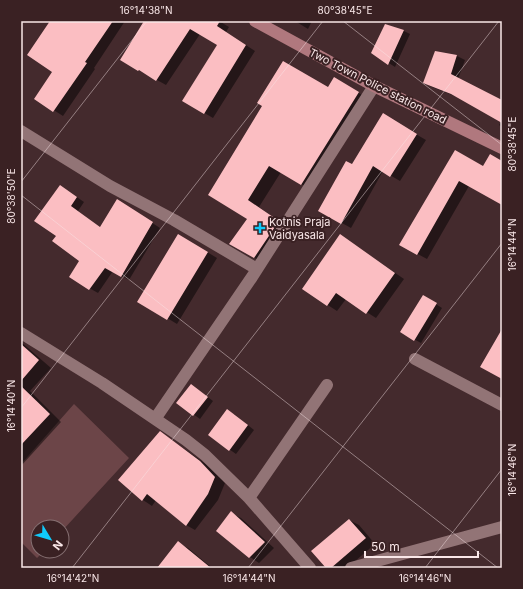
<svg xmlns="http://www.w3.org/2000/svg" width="523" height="589" font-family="Inter,sans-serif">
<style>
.green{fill:#6c4548}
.shadow{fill:#0007}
.building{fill:#fbbec2}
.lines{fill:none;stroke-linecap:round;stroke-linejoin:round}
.street{stroke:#927476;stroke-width:12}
.secondary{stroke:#b0787e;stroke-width:12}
.ticks{fill:none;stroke:#f9e7e8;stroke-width:1;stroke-opacity:0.45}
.poi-dot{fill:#10cafa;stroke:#3a2123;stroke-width:1.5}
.labels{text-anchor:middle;stroke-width:4;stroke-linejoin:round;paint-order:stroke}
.street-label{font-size:11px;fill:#f9e7e8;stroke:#3a2123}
.poi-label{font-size:11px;fill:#f9e7e8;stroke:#3a2123;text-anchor:start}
.neatline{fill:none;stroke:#f9e7e8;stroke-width:1.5}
.ticks-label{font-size:10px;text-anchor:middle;fill:#f9e7e8}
</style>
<rect width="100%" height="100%" fill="#442a2d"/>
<path class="green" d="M74 404 129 458 62 531V527H38V551H44L37 558 21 542V464Z"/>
<path class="shadow" d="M59 21H125L94 68 95 69 63 116 35 98 54 72Z
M145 21H219L229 27 226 32 255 51 213 118 184 101 218 44 200 34 166 85 157 80Z
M295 21H312L308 29Z
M386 25 404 31 410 34 395 67 373 53Z
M435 52 457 56 465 60 458 79 502 101V127L499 125 501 122 460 98 432 87 425 83Z
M346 85 370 100 313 191 281 172 259 207 289 229 265 264 231 244 249 219 209 195 328 89Z
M383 115 426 140 400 181 383 171 351 228 320 211 352 165Z
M455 151 484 168 502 162V204L469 186 427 259 401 245Z
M68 191 84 202 78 211 101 228 125 205 160 228 129 280 113 271 98 293 70 277 80 261 57 236Z
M179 235 217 258 177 324 139 301Z
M340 235 404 279 376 318 346 299 337 311 303 289Z
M423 296 442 308 421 343 401 332Z
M21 342 51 368 30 391 61 422 21 466Z
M197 389 213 401 200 419 178 403Z
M234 414 254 430 236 454 209 435Z
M160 432 210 467 225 483 218 500 195 530 186 525 156 500 152 506 143 500 120 480Z
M231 513 241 518 274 548 259 563 250 557 217 531Z
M349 520 359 525 375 544 347 568H327Z
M178 543 188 548 212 568H165Z"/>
<path class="building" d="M50 21H113L85 62 87 63 53 112 34 99 52 72 27 55Z
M144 21H220L217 26 246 45 204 114 182 101 217 45 190 29 156 81 139 70 138 71 120 60Z
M385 24 404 30 388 65 371 53Z
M435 51 457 55 451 74 502 100V123L451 94 423 83Z
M283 61 328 87 334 77 359 92 301 185 269 166 248 200 279 221 254 258 229 244 247 219 208 195 262 106 257 103Z
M383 113 417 134 390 177 373 166 341 224 318 211 346 161 352 164Z
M455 150 483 166 490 154 502 161V205L459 181 417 255 399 245Z
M60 185 77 197 71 206 100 227 117 199 153 222 121 277 105 268 89 290 69 277 79 261 52 241 56 236 34 221Z
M178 234 208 252 167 320 137 302Z
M340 234 395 273 366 314 336 293 327 306 302 289Z
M423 295 437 303 414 341 400 332Z
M502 329V379L480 367Z
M21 344 39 360 21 381Z
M191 384 208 397 193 416 176 403Z
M21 386 50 414 21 445Z
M227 409 248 425 229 451 208 435Z
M160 431 200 461 215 477 208 494 186 526 147 494 142 501 118 480Z
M231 511 265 542 249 558 216 531Z
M349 519 366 538 331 568H326L311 551Z
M178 541 211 568H157Z"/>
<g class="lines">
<path class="street" d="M21 131 110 186 174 220 257 269
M21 333 102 383 186 440 205 455 249 498 310 568
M415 359 502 405
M155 419 252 277 374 86
M249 498 327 385
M351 568 502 527"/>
<path class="secondary" d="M255 21 374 86 502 148"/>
</g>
<path class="ticks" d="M343 21 502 145M21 182 147 21M21 195 498 568M21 408 323 21M72 568 499 21M248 568 502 243M425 568 502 469"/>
<path class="poi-dot" d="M258 222h4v4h4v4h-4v4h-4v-4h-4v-4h4z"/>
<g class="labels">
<g class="street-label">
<text transform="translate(378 86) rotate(27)" y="4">Two Town Police station road</text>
</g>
<g class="poi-label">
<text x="269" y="226">Kotnis Praja<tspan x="269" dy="13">Vaidyasala</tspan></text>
</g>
</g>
<rect width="523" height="589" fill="none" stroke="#3a2123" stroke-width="44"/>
<g transform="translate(50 539) rotate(128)"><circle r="19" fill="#3a2123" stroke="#867072"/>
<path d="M0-3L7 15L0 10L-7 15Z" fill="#10cafa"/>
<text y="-6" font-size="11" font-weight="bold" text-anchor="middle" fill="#f9e7e8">N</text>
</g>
<path d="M365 551v6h113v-6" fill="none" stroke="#f9e7e8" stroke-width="2"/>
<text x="371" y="551" font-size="12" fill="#f9e7e8" stroke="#3a2123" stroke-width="3" paint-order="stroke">50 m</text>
<rect x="22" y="22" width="479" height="545" class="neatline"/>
<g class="ticks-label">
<text x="146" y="14">16°14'38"N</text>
<text x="345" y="14">80°38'45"E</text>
<text transform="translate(512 144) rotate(-90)" y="4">80°38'45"E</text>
<text transform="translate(11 196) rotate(-90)" y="4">80°38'50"E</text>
<text transform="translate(512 245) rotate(-90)" y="4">16°14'44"N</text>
<text transform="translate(11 406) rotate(-90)" y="4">16°14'40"N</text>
<text transform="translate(512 470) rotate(-90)" y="4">16°14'46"N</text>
<text x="73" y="582">16°14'42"N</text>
<text x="249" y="582">16°14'44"N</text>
<text x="425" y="582">16°14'46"N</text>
</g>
</svg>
